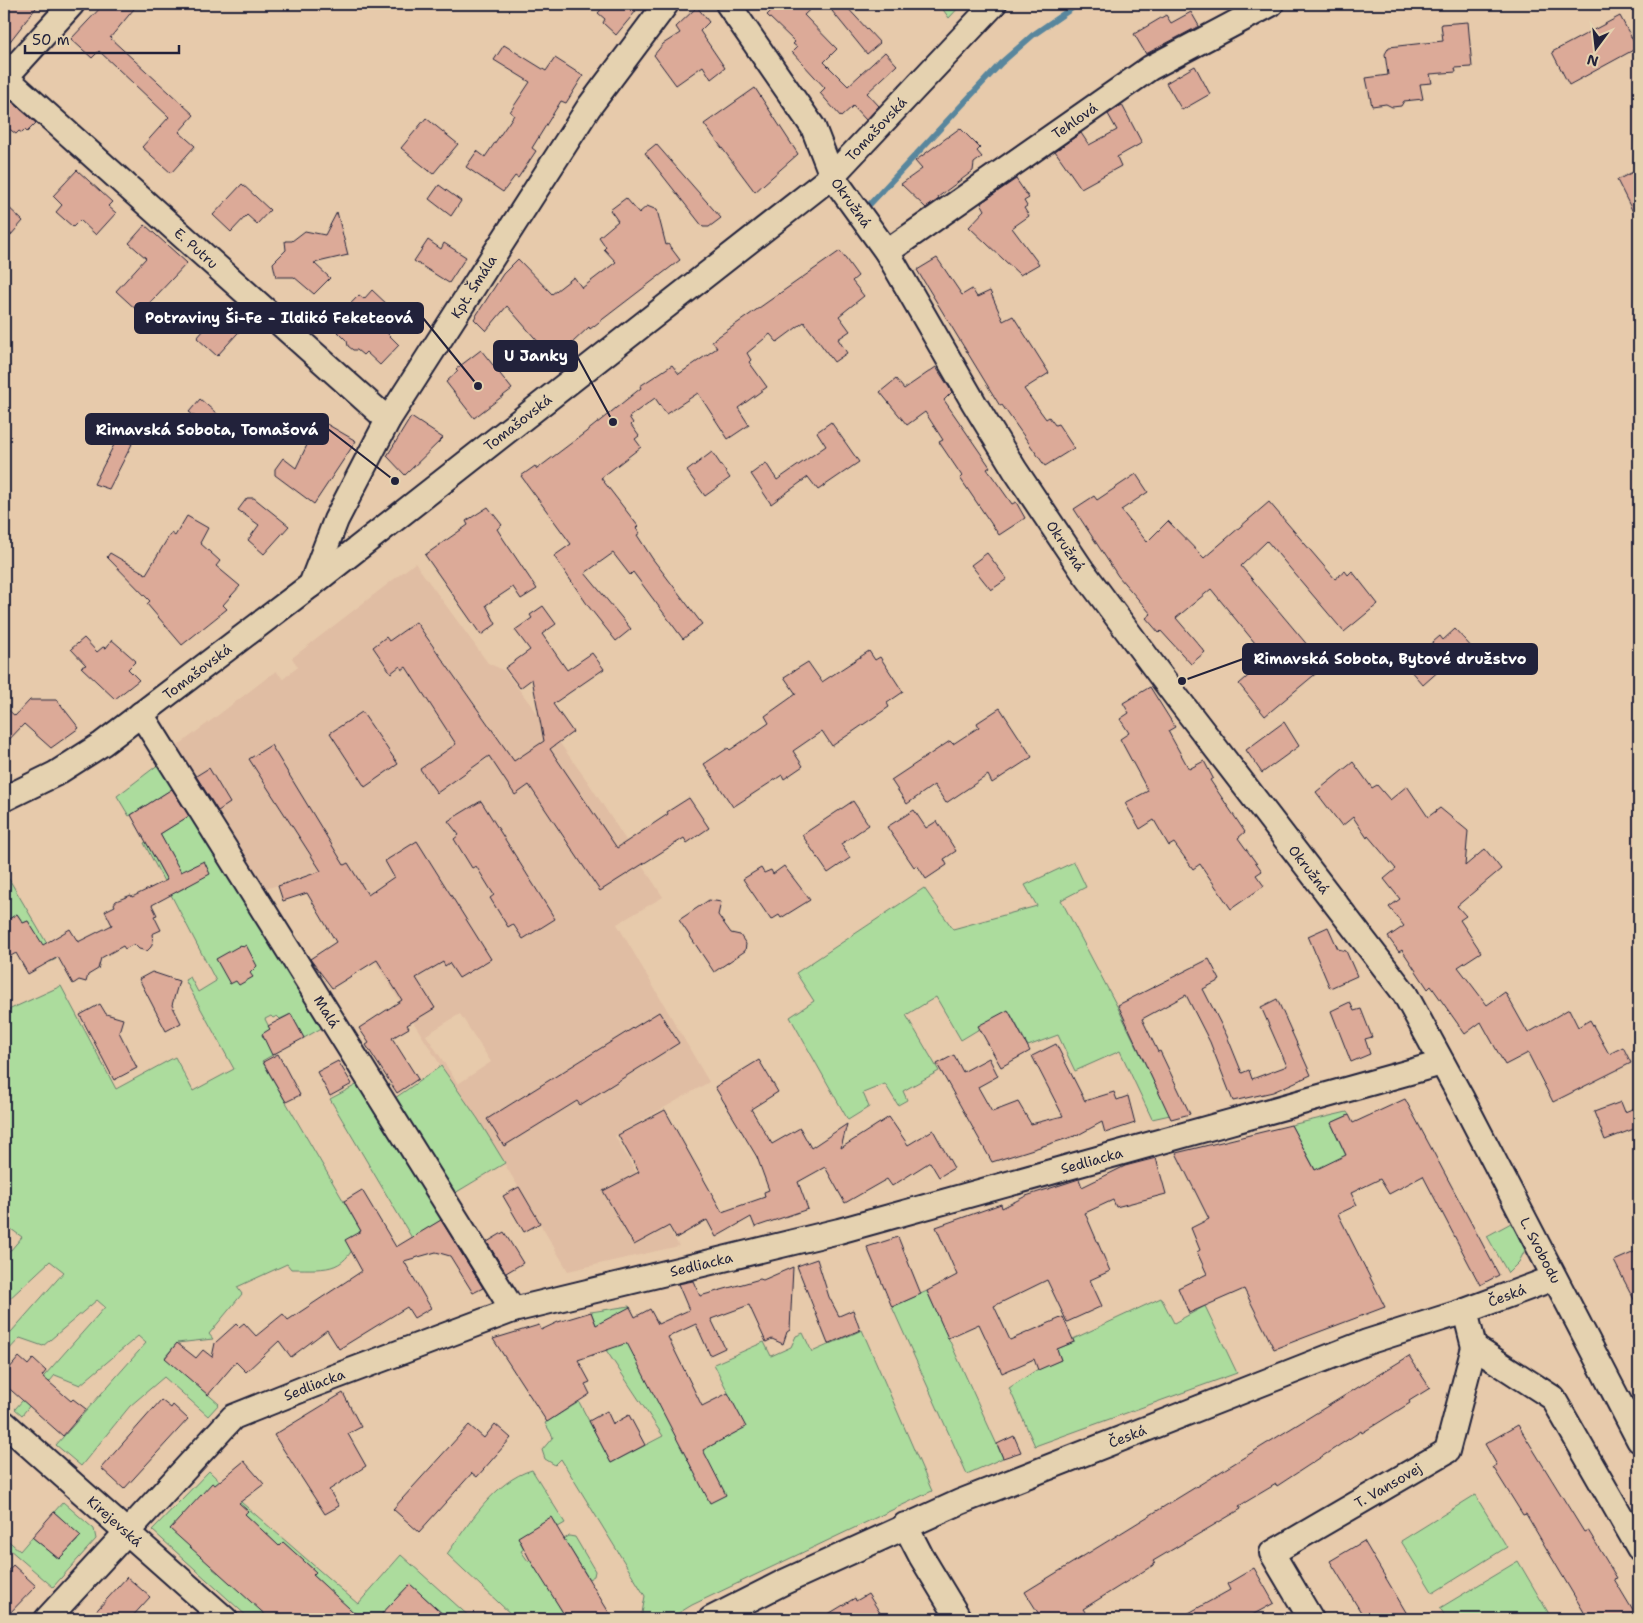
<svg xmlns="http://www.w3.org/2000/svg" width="1643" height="1623" font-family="'Shantell Sans',sans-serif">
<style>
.built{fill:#e0bda3;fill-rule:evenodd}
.green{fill:#acdc9d;stroke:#677f6c}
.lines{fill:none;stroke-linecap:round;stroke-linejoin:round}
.stream{stroke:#59869d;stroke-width:6}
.building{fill:#dcaa98;stroke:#22223b}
.minor-casing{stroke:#22223b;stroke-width:28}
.minor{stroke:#e5d2b0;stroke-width:24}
.labels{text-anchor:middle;stroke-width:4;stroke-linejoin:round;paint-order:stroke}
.street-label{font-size:14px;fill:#22223b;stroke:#e5d2b0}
.leader{fill:none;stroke:#22223b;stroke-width:2}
.callout-dot{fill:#22223b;stroke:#e5d2b0;stroke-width:2}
.callout{fill:#22223b;stroke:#22223b;stroke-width:2}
.callout-label{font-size:15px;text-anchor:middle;font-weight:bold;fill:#fff}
</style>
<rect width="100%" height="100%" fill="#e7caab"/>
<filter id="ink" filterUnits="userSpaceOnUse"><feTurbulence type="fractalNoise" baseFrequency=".02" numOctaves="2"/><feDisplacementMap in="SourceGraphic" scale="10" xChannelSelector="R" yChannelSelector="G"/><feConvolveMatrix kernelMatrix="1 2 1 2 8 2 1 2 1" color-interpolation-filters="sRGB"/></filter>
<g filter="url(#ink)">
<path class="built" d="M415 563 488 663 505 671 559 742 588 782 663 897 617 924 709 1082 615 1136 679 1246 568 1271 478 1119 441 1066 318 871 263 890 216 812 230 803 209 768 194 778 175 748 276 671 283 679 298 667 292 658ZM417 622 504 746 437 793 420 769 456 744 406 667 402 670 400 666 391 672 373 647 386 638 389 641ZM502 775 527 787 515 795ZM481 801 555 919 523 939 490 898 494 895 476 866 472 868 454 839 458 836 449 821ZM659 1012 679 1043 580 1104 577 1101 504 1146 487 1119ZM460 1014 491 1062 458 1084 426 1035ZM631 1176 663 1229 635 1245 603 1192Z"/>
<path class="green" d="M939 4H962L949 18Z
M159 764 174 788 129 816 117 796Z
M190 815 327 1025 304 1038 291 1014 280 1019 277 1016 273 1018 271 1016 265 1019 270 1029 262 1035 264 1039 267 1037 276 1053 262 1061 361 1231C345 1273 331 1269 291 1269L287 1264 237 1287 242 1294 209 1334 213 1339 177 1343 165 1357 219 1404 208 1416 164 1377 130 1406 81 1466 56 1445 146 1343 138 1336 80 1385 55 1375 22 1415 15 1409 105 1307 97 1300 43 1346 20 1338 4 1355V1340L64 1272 50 1261 7 1301 4 1298V1258L22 1237 4 1224V1012L61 986 116 1089 175 1057 193 1091 234 1069 185 980 190 977 198 992 216 981 144 843 146 842 174 893 188 886 160 834Z
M1074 862 1086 887 1061 900 1117 1006 1170 1115 1152 1119 1120 1051 1075 1071 1058 1035 1028 1046 1009 1011 961 1040 936 997 906 1015 939 1071 903 1091 907 1100 898 1105 885 1084 863 1093 869 1107 848 1120 790 1017 814 1001 796 973 924 888 953 929 1037 906 1025 885Z
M9 879 56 959 50 962 28 921 23 923 17 914 4 922V882Z
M441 1066 478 1119 505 1163 455 1193 395 1098Z
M362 1082 448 1216 412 1238 330 1099Z
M1347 1112 1349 1115 1331 1123 1347 1158 1317 1173 1291 1125Z
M1511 1223 1525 1250 1519 1262 1508 1273 1487 1236Z
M927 1291 1003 1458 967 1474 892 1307Z
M1161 1298 1174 1323 1205 1306 1237 1373 1035 1446 1009 1388 1038 1369 1061 1360 1057 1349 1074 1342 1073 1339Z
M629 1306 705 1449 745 1427 714 1364 764 1342 771 1356 791 1347 796 1336 803 1333 812 1352 862 1330 932 1491 692 1605 669 1619H641L645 1596 561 1459 555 1465 545 1459 542 1450 553 1437 545 1423 579 1402 611 1463 663 1436 606 1350 591 1312Z
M532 1470 565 1523 558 1527 551 1518 518 1538 524 1549 521 1551 528 1561 531 1560 567 1619H516L447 1554C469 1524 494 1481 532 1470Z
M209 1471 241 1502 358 1604 401 1555 472 1619H448L410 1584 384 1612 391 1619H370L363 1614 359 1618 313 1575 316 1572 283 1542 279 1546 245 1514 248 1511 213 1483 206 1491 248 1528 213 1569 218 1573 254 1534 316 1591 291 1619H250L152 1530Z
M1475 1495 1507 1547 1433 1593 1401 1541Z
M63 1502 94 1529 96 1539 53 1587 9 1549 4 1554V1537L20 1551 32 1537 59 1559 77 1541 79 1535 54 1512Z
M569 1536 575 1537 595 1571 594 1576 589 1579 564 1539Z
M1518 1561 1552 1619H1447L1440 1608Z"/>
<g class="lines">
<path class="stream" d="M870 204 1001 63 1033 35 1078 4"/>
</g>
<path class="building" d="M4 4H39L4 49Z
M104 4H138L110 38 194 115 179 132 195 146 171 173 142 147 169 117 99 51 92 58 71 39Z
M606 4H627L636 11 616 35 603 23 605 19 598 13Z
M778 4H816L804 15 837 49 824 62 848 86 885 52 897 65 867 93 879 106 866 120 853 106 841 117 820 93 825 88 792 52 797 47 793 44 795 42 767 15Z
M840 4H844L880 43 867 54 832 11Z
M697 7 709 22 700 31 725 68 711 79 703 66 676 85 654 55 663 44 680 33 676 27Z
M1191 12 1199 26 1146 54 1134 34 1166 15 1171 23Z
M1620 16 1637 48 1569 85 1552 52Z
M1468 22 1472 67 1455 68 1456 72 1430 74 1432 83 1420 84 1423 99 1404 101 1401 106 1392 107 1386 104 1372 106 1366 78 1388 75 1385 54 1389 47 1443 41 1441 24Z
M504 45 546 71 555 58 583 76 566 103 561 101 532 148 536 151 518 178 515 176 503 192 466 167 477 151 485 157 514 115 510 112 530 82 494 60Z
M1195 66 1210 94 1182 110 1166 83Z
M755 88 798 154 755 192 704 124Z
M9 99 36 123 27 132 25 130 22 133 19 131 16 134 4 125V104Z
M1122 105 1142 143 1117 157 1121 166 1081 188 1055 151 1081 133 1089 145 1117 130 1108 114Z
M426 118 458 144 433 174 401 148Z
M960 128 980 148 977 151 982 157 974 163 973 171 938 197 939 199 926 208 901 184 922 169 915 161Z
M656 144 721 218 709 227H703L645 153Z
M1639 169V224L1617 180Z
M77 170 112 202 108 206 116 213 96 235 80 220 73 227 56 212 62 205 53 196Z
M1016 179 1029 198 1024 201 1027 206 1024 208 1029 216 1012 228 1039 264 1020 275 969 227 985 210 981 203Z
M242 184 270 210 257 224 247 215 231 232 213 215Z
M439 185 461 201 451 216 429 199Z
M626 198 639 213 647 206 657 210 666 245 668 244 680 260 590 329 589 327 554 360 507 306 486 331 474 319 503 274 518 259 552 294 574 277 582 288 616 262 604 249 606 247 599 237 618 221 610 210Z
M4 203 23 221 4 243Z
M337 212 348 255 314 263 330 278 314 294 294 277H276L273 263 286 250 285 241H292L305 231 325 235Z
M145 225 187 263 140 313 116 291 146 258 129 243Z
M428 240 441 249 444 243 466 257 449 283 414 261Z
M840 251 858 276 852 281 864 296 839 316 850 331 838 339 847 353 834 362 804 322 777 342 770 334 747 353 751 360 749 362 767 387 738 408 749 425 728 439 698 393 666 414 655 398 629 417 633 423 631 425 639 436 635 439 641 447 601 478 638 526 636 528 640 533 637 535 652 558 702 624 683 639 633 572 630 575 613 553 585 573 631 629 616 641 589 607 554 556 571 544 521 476 535 466 537 469 586 432 641 388 640 386 672 365 679 374 717 348 712 341Z
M937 258 962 295 972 289 977 297 990 291 1003 321 1013 316 1049 373 1024 389 1046 419 1049 417 1055 425 1058 424 1074 448 1045 466 1002 405 1000 406 917 270Z
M372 290 390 307 382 317 391 325 385 331 399 345 380 365 366 352 363 355 357 350H353L348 346 347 341 338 332 341 329 333 322 359 295 364 299Z
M226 305 246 324 217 356 197 338Z
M481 350 512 389 474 418 446 382 458 371 456 369Z
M936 367 952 392 944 400 990 467 987 469 1000 487 1012 504 1016 502 1025 518 999 535 960 478 962 476 939 442 943 440 925 412 907 425 880 392 896 379 904 389Z
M200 399 239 433 231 442 189 412Z
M411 417 443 438 405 475 387 456Z
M831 422 859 462 818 490 808 477 771 504 751 474 766 463 777 480 826 446 817 432Z
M325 423 356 441 314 504 275 475V469L283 458 296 468 308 443 312 444Z
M118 437 132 444 109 489 94 484Z
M712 452 730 478 705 496 687 471Z
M1136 474 1148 492 1121 510 1147 542 1168 521 1204 558 1269 502 1335 579 1345 571 1348 575 1352 571 1378 604 1344 632 1267 541 1241 566 1325 666 1265 716 1239 684 1268 659 1211 589 1176 618 1205 652 1191 664 1161 631 1159 633 1146 618 1151 614 1118 576 1074 509 1094 496 1097 500Z
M247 498H254L289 526 264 554 248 540 259 525 238 510Z
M488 507 502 525 497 529 504 540 537 589 521 599 513 587 486 605 496 624 481 635 425 555 468 525 466 521Z
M187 516 208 528 200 543 220 561 216 566 240 586 223 605 227 609 182 645 147 604 150 601 107 557 110 553 146 574 171 533 175 536Z
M987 553 1007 579 991 590 971 565Z
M543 606 556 624 542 634 567 670 592 653 604 669 553 704 573 732 550 749 617 848 668 814 667 812 689 798 709 828 687 843 684 838 600 891 529 785 515 795 489 756 437 793 420 769 456 744 406 667 402 670 400 666 391 673 373 647 386 637 389 641 416 622 514 761 544 741 532 679 520 688 505 668 530 650 515 630 532 618 530 615Z
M1455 629 1474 650 1461 662 1458 659 1443 672 1441 669 1423 685 1409 669 1416 663 1413 659 1440 636 1443 640Z
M84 638 97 652 103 647 106 648 112 640 136 661 128 669 139 680 115 699 81 667 86 665 71 649Z
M869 651 875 660 880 657 903 692 887 703 889 707 832 746 822 731 793 751 803 766 784 779 782 775 733 807 704 764 728 748 730 750 769 723 765 716 796 694 784 677 808 662 822 682Z
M1150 687 1175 727 1168 731 1189 769 1204 761 1213 778 1210 780 1245 832 1238 838 1262 871 1256 875 1264 886 1231 909 1200 864 1193 869 1174 843 1169 846 1154 820 1140 829 1125 803 1148 791 1120 739 1129 733 1120 719 1129 713 1123 703Z
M30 700H57L79 728 51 748 24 724 4 745V706L15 716Z
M1000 708 1032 757 992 783 988 775 946 803 934 785 907 804 891 780 950 741 953 744 979 727 977 723Z
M362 712 398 764 365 787 330 733Z
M1284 722 1299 746 1262 773 1246 750Z
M271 745 344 865 348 863 368 895 394 877 385 861 417 841 491 959 459 978 449 963 445 966 443 962 416 978 435 1008 407 1025 409 1028 392 1038 418 1079 397 1093 366 1045 369 1043 359 1028 402 1000 377 960 332 988 310 959 336 942 307 893 283 901 278 886 321 871 249 759Z
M1353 762 1372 788 1377 785 1390 800 1407 786 1428 817 1440 808 1468 831 1465 866 1485 849 1501 869 1457 906 1466 916 1460 920 1481 952 1458 967 1487 1005 1505 992 1528 1033 1569 1009 1578 1027 1590 1020 1609 1054 1623 1047 1631 1063 1553 1102 1528 1053 1505 1065 1481 1022 1465 1034 1431 986 1428 989 1402 950 1399 952 1388 937 1404 926 1389 907 1400 899 1384 879 1396 869 1368 836 1367 838 1353 817 1342 826 1316 792Z
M209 768 230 803 218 811 196 776Z
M172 789 189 816 160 834 181 872 204 861 210 874 152 905 157 915 154 916 161 930 152 934 153 941 151 947 147 951 139 949 134 944 125 949 123 946 101 958 98 969 88 975 86 982 79 980 73 984 58 957 28 974 16 953 4 960V922L17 914 23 923 28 921 43 945 70 929 78 942 112 925 105 911 115 906 114 904 116 901 131 895 132 897 167 880 131 815Z
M481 801 555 919 523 939 513 924 508 927 490 898 494 895 476 866 472 868 454 839 459 835 448 821Z
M853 801 869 825 841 844 850 858 828 873 802 835Z
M914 810 926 828 937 821 956 851 944 859 947 865 926 879 917 865 914 867 887 827Z
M784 866 810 900 781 918 779 915 771 920 743 879 761 868 764 873 771 870 773 874Z
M709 900 721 902 718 915 731 933 740 935 746 944 745 951 714 972 679 920Z
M1328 927 1338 949 1346 951 1357 976 1330 988 1308 936Z
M241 945 243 947 246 945 257 966 250 973 253 977 239 985 236 981 230 984 216 959Z
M1209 959 1220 980 1203 989 1227 1036 1242 1073 1249 1070 1252 1079 1287 1066 1261 1007 1277 999 1311 1075 1273 1092 1233 1101 1210 1042 1186 995 1142 1019 1158 1052 1160 1051 1190 1114 1171 1119 1118 1005Z
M152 972 179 981 172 1005 181 1023 166 1031 139 979Z
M1350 1002 1354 1011 1361 1009 1372 1037 1365 1039 1370 1054 1351 1062 1331 1011Z
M100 1004 106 1014 123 1019 119 1032 137 1068 114 1080 80 1015Z
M1008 1010 1030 1051 1001 1067 978 1026Z
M659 1012 679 1043 580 1105 577 1101 504 1146 487 1119Z
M291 1014 304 1038 272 1055 262 1034 270 1029 268 1026Z
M1056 1044 1085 1101 1114 1092 1117 1100 1128 1096 1135 1123 1105 1133 1102 1122 1078 1135 992 1162 937 1064 954 1055 963 1072 989 1058 998 1076 978 1087 992 1112 1018 1102 1031 1124 1063 1116 1032 1056Z
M278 1054 300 1095 286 1102 263 1062Z
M759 1060 778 1092 751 1109 772 1144 800 1128 811 1148 847 1124 841 1148 889 1117 908 1145 933 1130 954 1168 939 1177 930 1162 892 1186 887 1179 845 1203 825 1167 798 1182 808 1209 755 1227 751 1217 716 1237 707 1220 676 1238 669 1226 634 1245 603 1191 639 1172 618 1135 665 1110 722 1212 765 1197 764 1192 769 1190 757 1157 715 1087Z
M338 1061 352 1084 330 1096 317 1072Z
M1405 1099 1499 1275 1480 1285 1423 1176 1389 1194 1380 1179 1351 1193 1357 1205 1338 1214 1385 1307 1274 1349 1244 1289 1189 1313 1178 1288 1207 1274 1197 1252 1200 1250 1191 1228 1209 1219 1176 1153 1291 1125 1315 1170 1346 1155 1331 1123 1349 1115 1353 1123Z
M1621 1102 1625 1112 1639 1106V1127L1605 1140 1594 1112Z
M1156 1158 1166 1194 1116 1207 1113 1200 1085 1213 1110 1271 1090 1280 1102 1306 1067 1322 1047 1280 994 1306 1010 1340 1063 1317 1074 1342 1057 1349 1061 1360 1038 1370 1034 1359 1002 1373 979 1324 948 1338 927 1291 957 1275 936 1227 1001 1204 1002 1208 1026 1196 1079 1179 1082 1187 1125 1166Z
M519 1187 540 1223 524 1232 503 1196Z
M362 1190 396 1247 441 1220 483 1288 473 1293 450 1256 436 1252 404 1261 431 1308 414 1318 407 1307 339 1349 327 1330 291 1357 279 1341 246 1372 236 1362 208 1395 165 1358 177 1343 196 1358 203 1350 212 1357 215 1343 236 1324 239 1327 244 1323 256 1336 283 1314 288 1320 362 1271 345 1240 361 1231 344 1201Z
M504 1232 523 1263 506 1273 487 1242Z
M898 1237 921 1294 892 1307 867 1247Z
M1639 1250V1309L1614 1261Z
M817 1259 829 1297 839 1316 853 1310 860 1330 828 1344 797 1266Z
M793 1267 790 1330 787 1332 783 1344 772 1339 766 1342 749 1305 711 1319 725 1348 710 1355 696 1324 668 1337 702 1406 728 1393 746 1427 703 1450 726 1495 710 1503 627 1343 578 1360 590 1382 585 1384 590 1394 547 1422 493 1339 539 1325 541 1330 558 1322 591 1312 596 1325 630 1307 635 1317 650 1309 658 1324 689 1310 678 1284 693 1281 700 1296 760 1279 763 1280Z
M1409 1356 1430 1388 1409 1401 1410 1403 1362 1433 1361 1431 1277 1486 1276 1484 1239 1506 1241 1509 1153 1561 1155 1564 1083 1609 1090 1619H1042L1025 1592Z
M19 1357 28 1365 33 1359 46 1371 42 1376 71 1401 73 1399 86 1409 63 1436 4 1384V1375Z
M343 1393 361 1427 348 1434 366 1466 329 1490 339 1506 325 1514 274 1435Z
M161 1400 171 1408 173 1405 188 1419 124 1489 101 1468Z
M607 1411 613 1424 629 1415 645 1445 611 1463 589 1421Z
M495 1424 511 1438 477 1477 472 1473 419 1532 393 1509 469 1425 484 1438Z
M1518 1425 1584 1532 1588 1530 1617 1578 1614 1579 1638 1619H1588L1526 1514 1523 1515 1493 1467 1497 1465 1485 1444Z
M1014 1436 1021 1452 1003 1458 997 1444Z
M244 1461 264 1484 239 1503 248 1511 245 1514 279 1546 283 1542 316 1572 313 1575 361 1619H270L170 1529 212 1483 215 1485Z
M54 1512 81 1536 59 1559 32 1537Z
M551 1517 561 1534 613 1619H567L530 1560 518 1537Z
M1364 1541 1410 1619H1365L1344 1584 1330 1561Z
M13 1565 36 1586 4 1619V1575Z
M1254 1568 1274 1603 1245 1619H1178L1230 1590 1227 1584Z
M127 1577 150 1597 130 1619H89Z
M410 1584 448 1619H377Z
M868 1594 884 1619H820L855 1598 856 1601Z"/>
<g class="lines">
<defs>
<g id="minor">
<path id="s1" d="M728 4 813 127 832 176 887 252 974 403 1015 470 1082 570 1178 699 1405 994 1462 1099 1639 1440"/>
<path id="s2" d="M4 76 388 420"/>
<path d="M4 79 72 4"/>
<path id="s3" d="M887 252 1150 68 1271 4"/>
<path id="s4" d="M311 585 336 520 388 420 589 107 666 4"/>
<path id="s5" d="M141 714 513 1310"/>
<path id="s6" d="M4 799 55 774 102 744 311 585 832 176 994 4"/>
<path d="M1474 1347 1553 1398 1639 1548"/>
<path id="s7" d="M4 1423 225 1619"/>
<path d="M905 1525 921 1556 959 1619"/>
<path id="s8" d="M47 1619 233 1417 313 1385 513 1310 839 1231 1442 1063"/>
<path id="s9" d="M711 1619 784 1582 960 1502 1367 1342 1465 1311 1554 1278"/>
<path id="s10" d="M1311 1619 1272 1553 1447 1451 1474 1347 1465 1311"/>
</g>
</defs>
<use href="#minor" class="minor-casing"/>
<use href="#minor" class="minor"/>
</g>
</g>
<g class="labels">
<g class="street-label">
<text dy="5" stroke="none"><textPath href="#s3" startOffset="229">Tehlová</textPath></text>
<text dy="5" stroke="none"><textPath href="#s6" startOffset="1102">Tomašovská</textPath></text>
<text dy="5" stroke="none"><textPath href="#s1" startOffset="235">Okružná</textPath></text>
<text dy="5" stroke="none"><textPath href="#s2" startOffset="258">E. Putru</textPath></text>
<text dy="5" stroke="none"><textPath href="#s4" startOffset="341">Kpt. Šmála</textPath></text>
<text dy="5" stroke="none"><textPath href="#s6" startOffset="638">Tomašovská</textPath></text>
<text dy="5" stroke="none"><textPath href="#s1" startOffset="640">Okružná</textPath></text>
<text dy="5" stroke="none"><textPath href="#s6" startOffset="232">Tomašovská</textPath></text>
<text dy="5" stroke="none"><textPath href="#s1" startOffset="1045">Okružná</textPath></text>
<text dy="5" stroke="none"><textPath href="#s5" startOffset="351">Malá</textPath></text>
<text dy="5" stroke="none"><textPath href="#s8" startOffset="1172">Sedliacka</textPath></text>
<text dy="5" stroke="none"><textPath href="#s1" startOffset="1492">L. Svobodu</textPath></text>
<text dy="5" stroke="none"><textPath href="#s8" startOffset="768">Sedliacka</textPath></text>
<text dy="5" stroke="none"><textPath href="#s9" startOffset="860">Česká</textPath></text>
<text dy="5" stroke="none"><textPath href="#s8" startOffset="362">Sedliacka</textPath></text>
<text dy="5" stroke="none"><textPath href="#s9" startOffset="455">Česká</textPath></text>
<text dy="5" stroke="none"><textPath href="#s10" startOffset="211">T. Vansovej</textPath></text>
<text dy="5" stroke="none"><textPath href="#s7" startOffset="148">Kirejevská</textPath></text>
</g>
</g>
<path class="leader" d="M478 386L423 318M613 422L577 356M395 481L328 429M1182 681L1243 659"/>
<g class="callout-dot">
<circle cx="478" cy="386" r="5"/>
<circle cx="613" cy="422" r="5"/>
<circle cx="395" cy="481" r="5"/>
<circle cx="1182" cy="681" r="5"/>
</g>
<g class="callout">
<rect x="135" y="303" width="288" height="30" rx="5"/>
<rect x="494" y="341" width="83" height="30" rx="5"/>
<rect x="86" y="414" width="242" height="30" rx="5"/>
<rect x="1243" y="644" width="294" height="30" rx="5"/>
</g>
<g class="callout-label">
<text x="279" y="323">Potraviny Ši-Fe - Ildikó Feketeová</text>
<text x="536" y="361">U Janky</text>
<text x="207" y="435">Rimavská Sobota, Tomašová</text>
<text x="1390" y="664">Rimavská Sobota, Bytové družstvo</text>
</g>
<rect width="1643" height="1623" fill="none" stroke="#e5d2b0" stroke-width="20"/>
<rect x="10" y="10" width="1623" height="1603" fill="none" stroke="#22223b" stroke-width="2" filter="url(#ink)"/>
<g transform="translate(1596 48) rotate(195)" stroke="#e5d2b0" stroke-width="4" paint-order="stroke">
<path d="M0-4L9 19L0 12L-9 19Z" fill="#22223b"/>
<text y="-8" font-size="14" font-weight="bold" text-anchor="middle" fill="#22223b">N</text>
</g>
<path d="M25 45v8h154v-8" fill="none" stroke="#22223b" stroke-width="2.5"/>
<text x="32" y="45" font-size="15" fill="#22223b" stroke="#e5d2b0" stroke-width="4" paint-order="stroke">50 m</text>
</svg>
